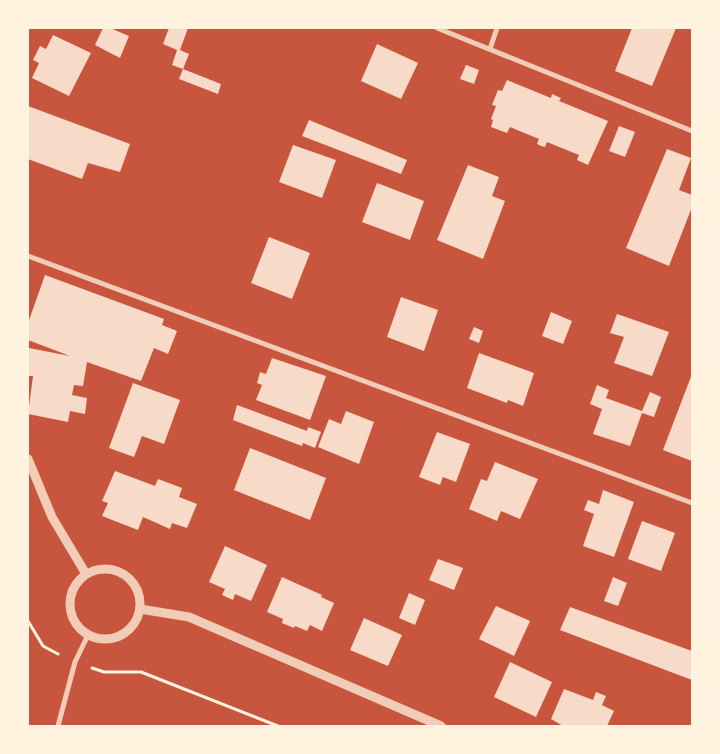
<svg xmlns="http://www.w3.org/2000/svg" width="720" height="754" font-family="Manrope,sans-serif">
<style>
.building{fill:#f7dbc8}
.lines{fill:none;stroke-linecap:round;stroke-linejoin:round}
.path{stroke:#fff3e0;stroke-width:3}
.minor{stroke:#f1ccb7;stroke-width:5}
.tertiary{stroke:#f1ccb7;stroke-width:9}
</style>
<rect width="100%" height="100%" fill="#c8553d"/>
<path class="building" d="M103 28H110L129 36 120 58 95 45Z
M169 28H188L180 50 189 54 183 69 172 65 177 50 163 44Z
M632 28H676L652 86 615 71Z
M53 35 91 53 69 96 32 78 39 63 33 60 40 46 46 49Z
M377 44 418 63 401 99 361 81Z
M466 65 479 70 474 84 460 79Z
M183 69 221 84 218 94 179 79Z
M507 80 551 98 552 94 561 98 559 101 608 121 588 165 577 160 579 155 547 142 545 147 541 146 537 144 539 139 510 127 507 133 491 127 493 120 491 119 496 106 492 105 498 90 502 91Z
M28 106 130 144 120 172 88 163 82 179 28 159Z
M309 120 407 160 401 174 302 136Z
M619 126 635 132 625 157 609 151Z
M293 145 336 160 322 198 279 182Z
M667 149 691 158 679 190 692 195V207L669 266 626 248Z
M468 165 499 177 492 196 505 201 483 259 437 240Z
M377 183 424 201 410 240 362 222Z
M269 237 310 253 292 299 251 283Z
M45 275 164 319 162 325 177 331 168 354 154 348 141 381 87 362 83 386 74 385 72 395 87 398 85 414 70 411 68 422 28 414 33 376H28L29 348 70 356 28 340V323Z
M401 297 438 310 424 351 387 337Z
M551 312 572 321 563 344 542 336Z
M617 314 669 332 652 376 614 363 624 337 610 333Z
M474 327 483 331 479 343 469 339Z
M479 353 534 373 523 406 508 400 507 403 467 388Z
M272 358 326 376 310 420 256 400 262 385 257 383 260 372 266 374Z
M692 374V461L663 450Z
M133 383 180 400 164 444 142 436 134 457 109 448Z
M597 385 609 390 606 398 642 411 650 392 661 397 654 417 642 413 630 446 593 434 602 409 590 404Z
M237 405 307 431 308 427 321 432 315 448 303 443 302 446 233 420Z
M346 411 374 422 359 464 318 447 329 419 341 424Z
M437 432 470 444 456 482 443 477 440 485 419 477Z
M250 448 326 478 310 520 234 490Z
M495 462 538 479 520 519 501 511 497 521 469 509 481 479 487 481Z
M115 471 155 486 158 479 182 488 179 497 197 504 187 528 172 523 170 529 143 517 138 530 102 516 108 503 102 501Z
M603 490 634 502 614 557 583 546 594 514 584 510 588 500 599 504Z
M642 521 675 533 661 571 628 559Z
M225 546 267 565 251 601 235 594 233 600 222 595 225 589 209 582Z
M438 559 463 568 454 590 429 580Z
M282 577 322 595 321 597 334 603 322 631 310 625 307 631 295 626 294 628 282 623 283 619 267 612Z
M613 577 627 583 618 606 604 601Z
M409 593 425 600 415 625 399 618Z
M496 606 530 621 514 656 479 639Z
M570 607 692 651V680L560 630Z
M364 618 402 635 388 666 350 650Z
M510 662 552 682 536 717 494 697Z
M564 689 593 700 596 692 606 696 602 705 614 711 607 726H563L551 719Z"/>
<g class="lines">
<path class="path" d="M28 621 43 646 58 654
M92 668 104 672H141L278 726"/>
<path class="minor" d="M437 28 692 131
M490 49 497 28
M28 256 692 503
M58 726 75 662 88 635"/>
<path class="tertiary" d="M28 459 52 517 86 574
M70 604a35 35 0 1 1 70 0a35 35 0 1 1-70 0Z
M140 609 189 617 441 726"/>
</g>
<rect width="720" height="754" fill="none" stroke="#fff3e0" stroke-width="58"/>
</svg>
